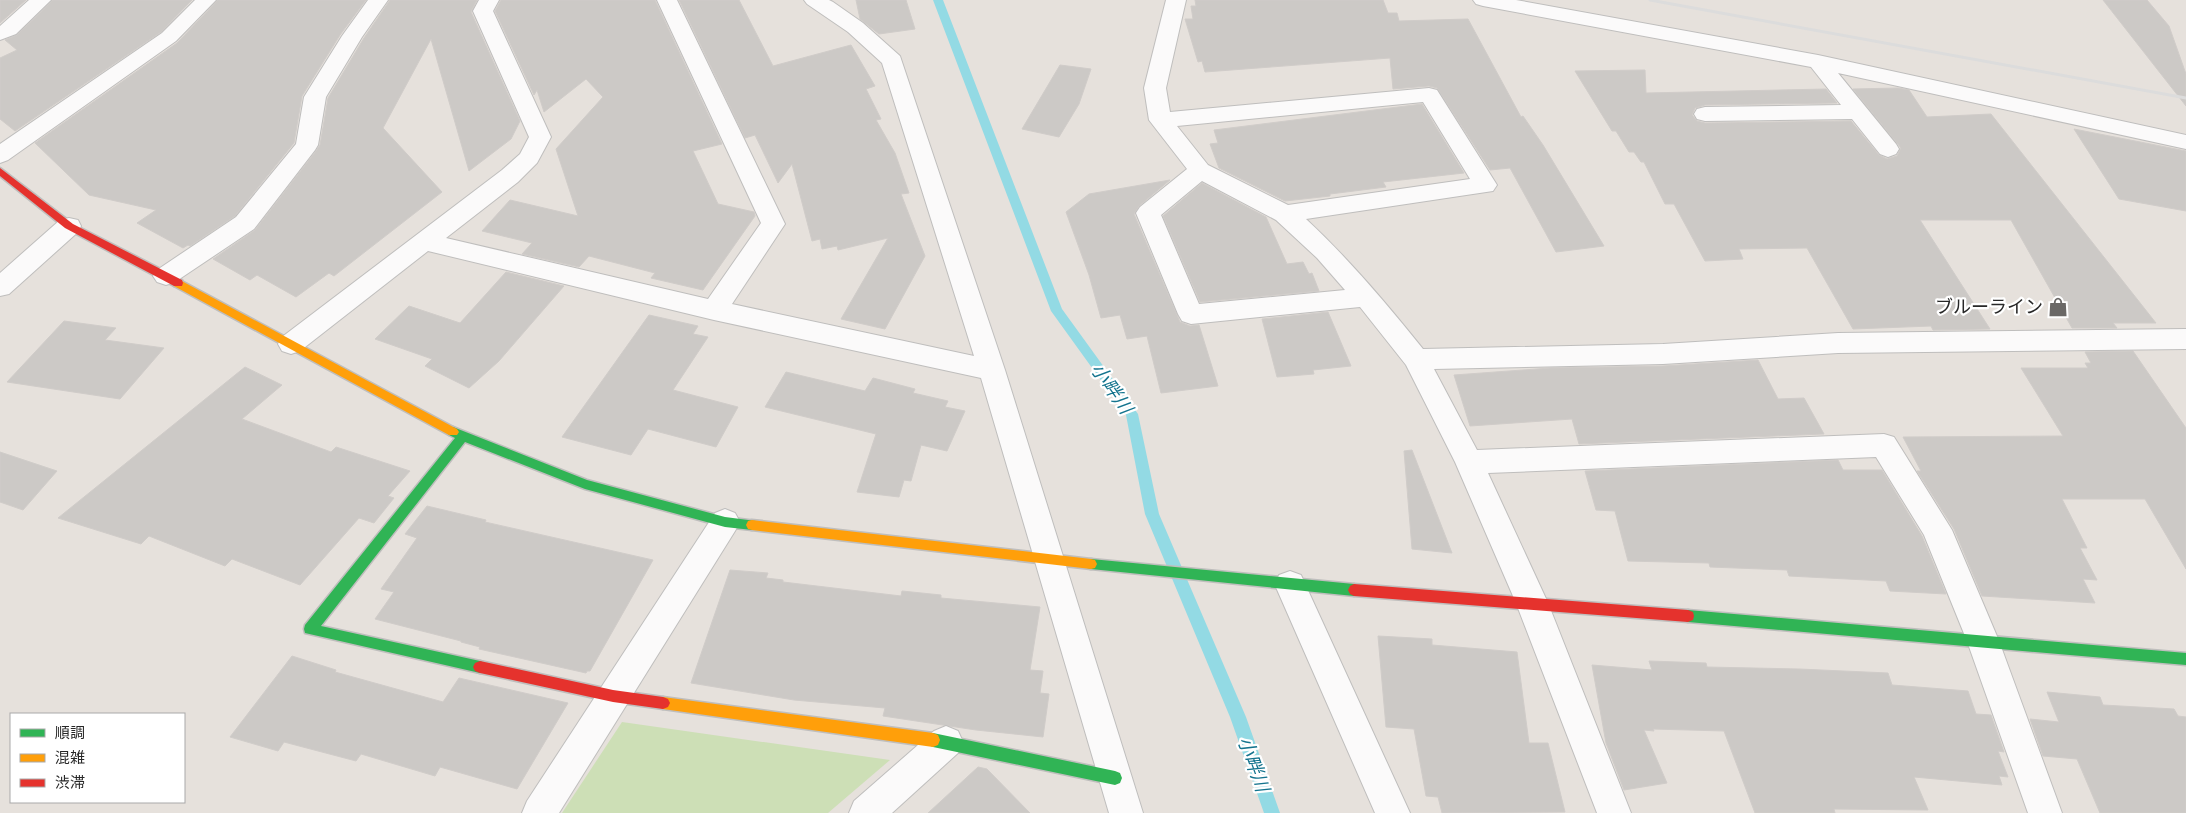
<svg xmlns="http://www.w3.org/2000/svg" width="2186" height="813" font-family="'Source Sans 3','Noto Sans JP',sans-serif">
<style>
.green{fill:#cddfb6}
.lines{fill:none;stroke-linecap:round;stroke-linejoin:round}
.stream{fill:#93dae4;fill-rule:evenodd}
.building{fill:#ccc9c6;stroke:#d0ccc9}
.street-casing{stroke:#bfbebd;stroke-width:2}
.fast-casing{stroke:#bfbebd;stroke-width:3}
.slow-casing{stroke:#bfbebd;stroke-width:3}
.jam-casing{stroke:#bfbebd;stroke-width:3}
.street{fill:#fbfafa;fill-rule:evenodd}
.fast{fill:#30b455;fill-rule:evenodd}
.slow{fill:#ff9f0a;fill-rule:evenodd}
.jam{fill:#e5322d;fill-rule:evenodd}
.rail{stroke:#dcdcdc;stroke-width:3}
.labels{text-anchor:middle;stroke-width:4.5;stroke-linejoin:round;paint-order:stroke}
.poi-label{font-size:18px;fill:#272727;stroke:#fff;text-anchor:end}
.water-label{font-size:19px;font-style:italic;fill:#14748e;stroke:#fff}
</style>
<rect width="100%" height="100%" fill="#e6e1dc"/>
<path class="green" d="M622 722 890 760 828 813H562Z"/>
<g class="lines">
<path class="stream" d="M933 0H943L1062 309 1138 414 1159 514 1246 717 1280 813H1264L1230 717 1145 514 1126 415 1051 311Z"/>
</g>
<path class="building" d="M0 0H26L0 23Z
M53 0H192L161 32 15 131 0 119V58L17 50 5 40 17 35Z
M218 0H366L340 35 302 96 294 143 235 216 190 246 188 245 183 248 137 223 156 210 89 195 35 143 177 43Z
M390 0H477L471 12 520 121 511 139 469 171 431 39 383 128 442 192 334 276 329 273 296 297 257 275 250 280 213 259 255 230 316 151 320 145 328 98 364 38Z
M501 0H655L722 144 693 151 718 204 754 212 755 216 703 290 651 278 655 273 589 256 579 267 522 254 532 243 482 231 510 200 578 216 556 149 603 97 586 79 544 112 537 90 534 95 495 11Z
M679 0H739L773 66 851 45 875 86 866 89 881 119 876 120 895 153 909 193 901 194 925 256 885 329 841 319 888 238 838 250 837 246 822 249 820 239 812 241 792 164 778 183 755 135 745 138Z
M856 0H906L915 29 879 34 860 19Z
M1195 0H1383L1388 13H1397L1399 21 1468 19 1521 117 1523 116 1543 145 1604 246 1556 252 1510 168 1490 170 1437 88 1429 86 1393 89 1390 58 1205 72 1202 61 1198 62 1185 19H1193L1191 6H1196Z
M2103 0H2147L2169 26 2186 74V106Z
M1060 65 1091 69 1079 104 1059 137 1022 129Z
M1645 70 1646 93 1826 89 1837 103 1705 105 1695 108 1692 115 1697 121 1705 123 1851 121 1879 155 1887 159 1897 156 1901 148 1853 89 1898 88 1909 90 1927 117 1991 114 2156 323H2113L2117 328H2072L2011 220H1920L1990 329 1933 330 1931 326 1853 329 1807 248 1739 249 1743 259 1705 261 1674 204H1665L1644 162H1641L1634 152H1629L1616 131H1612L1575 71Z
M1422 104 1464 173 1383 182 1386 187 1330 194V196L1285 201 1219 168 1210 144 1218 143 1214 130Z
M2074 129 2186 151V211L2119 199Z
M1170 180 1139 206 1134 214 1180 322 1190 326 1199 325 1218 386 1161 393 1147 336 1127 339 1120 315 1101 318 1089 275 1066 212 1089 194Z
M1202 183 1266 217 1287 264 1303 262 1309 274 1312 273 1319 291 1200 302 1163 216Z
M506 272 564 286 499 361 469 388 425 366 432 359 375 339 409 306 460 323Z
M1328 312 1351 366 1313 370 1314 374 1277 377 1262 319Z
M649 315 698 326 693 334 708 337 673 390 738 407 716 447 648 429 631 455 562 437Z
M64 321 116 328 105 340 164 348 120 399 7 382Z
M2133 351 2186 428V569L2145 499H2062L2087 548H2080L2097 580 2083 579 2095 603 1982 596 1954 529 1917 471H1921L1903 437 2063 436 2021 368H2088L2085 363H2091L2085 352Z
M1758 360 1778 399 1804 398 1824 434 1579 444 1572 419 1470 426 1454 375 1550 368 1663 366Z
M245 367 282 385 242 419 331 452 336 447 410 471 388 496 394 498 374 523 359 518 300 585 232 559 225 566 149 536 141 544 58 518Z
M786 372 865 391 873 378 915 389 913 393 948 401 945 407 965 411 947 451 921 445 911 481 904 480 899 497 857 492 876 434 765 407Z
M1412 450 1452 553 1412 549 1404 451Z
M0 452 57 471 23 510 0 502Z
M1838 460 1843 470H1882L1922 536 1946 594 1890 591 1886 581 1789 576 1787 570 1710 567 1709 563 1628 561 1615 511 1596 510 1585 471Z
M427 506 486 520 485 522 653 560 590 671H587L586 673 479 649 480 647 461 642V641L375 619 394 592 381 589 417 538 405 534Z
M730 570 768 573 766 578 783 580V582L901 596 902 591 941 595V598L1040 607 1030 670 1043 671 1040 693 1049 694 1043 737 976 730 883 716 885 708 794 700 691 683Z
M1378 636 1432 639V645L1517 652 1529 743H1548L1565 812 1442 813 1438 797 1426 796 1414 729 1386 727Z
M292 656 336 670 335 672 443 702 459 678 568 703 517 789 440 767 435 776 361 754 356 761 284 742 278 751 230 737Z
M1649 661 1706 663 1707 667 1799 669 1888 673 1892 685 1968 691 1976 714 1991 715 2004 752 1998 751 2008 777 1999 776 2002 785 1914 777 1928 810 1834 809 1835 813H1755L1724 731 1653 729 1654 731 1644 730 1667 783 1624 790 1606 743 1592 665 1652 670Z
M2047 692 2100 697 2103 705 2174 709 2178 716 2186 717V813H2100L2077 759 2043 756 2030 719 2059 722Z
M978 767 987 769 1030 813H928Z"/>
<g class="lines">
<defs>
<path id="street" d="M29 0H51L16 34 0 40V26Z
M195 0H216L176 41 8 160 0 163V144L162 33Z
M368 0H388L362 37 326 97 318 145 315 150 254 229 175 282 166 285 157 282 153 276 157 270 236 217 296 144 304 97 342 36Z
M479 0H499L493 11 551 137 537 163 518 182 446 238 708 299 761 223 657 0H677L785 224 732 304 974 356 882 63 848 32 807 4 804 0H829L833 2 863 23 900 56 1005 370 1143 813H1109L981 378 714 320 428 251 300 351 291 354 282 351 278 344 282 337 502 170 520 154 529 137 473 11Z
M1166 0H1186L1166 88 1170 112 1429 88 1437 90 1497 185 1493 191 1306 219C1349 259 1386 303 1423 349L1663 344 1838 333 2186 329V349L1838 353 1663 364 1434 369 1477 450 1884 434 1894 437 1952 530 1999 641 2062 813H2028L1967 641 1924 535 1876 457 1488 473 1548 603 1631 813H1597L1516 603 1455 462 1406 365 1360 307 1191 324 1182 321 1178 314 1136 213 1140 207 1187 169 1149 120 1144 88ZM1423 102 1470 179 1288 205 1208 165 1177 126ZM1202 181 1276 220 1317 258 1345 290 1199 304 1161 215Z
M1473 0H1516L1818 55 2186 135V149L1838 73 1896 144 1899 149 1896 154 1888 157 1880 154 1852 119 1705 121 1697 119 1694 114 1697 109 1705 107 1841 105 1811 67 1483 6 1476 4Z
M69 218 78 220 81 226 78 232 9 294 0 296V273L60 220Z
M725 509 735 513 740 522 735 531 559 813H522L527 801 715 513Z
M1290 571 1301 575 1410 813H1375L1275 585 1279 575Z
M946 726 958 731 963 742 958 753 892 813H849L854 801 934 731Z"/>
<path id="fast" d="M453 427 587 480 725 517 756 521 758 525 756 529 752 530 725 527 585 489 465 442 321 626 480 661 485 663 487 667 485 671 480 673 305 633 304 629 305 625 455 438 449 435 447 432 449 429Z
M1091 559 1354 584 1358 586 1360 590 1358 594 1354 596 1091 569 1087 568 1085 564 1087 560Z
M1688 610 2186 653V665L1688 622 1683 620 1682 616 1683 612Z
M933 733 1115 771 1120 773 1122 778 1120 783 1115 785 933 747 928 745 926 740 928 735Z"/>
<path id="slow" d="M178 279 457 429 459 432 457 435H449L174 286 173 283Z
M752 520 1091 559 1095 560 1097 564 1095 568 1091 569 752 530 748 529 746 525 748 521Z
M663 697 933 733 938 735 940 740 938 745 933 747 663 709 658 707 656 703 658 699Z"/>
<path id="jam" d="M0 168 73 224 182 280 183 283 182 286H174L65 228 0 176Z
M1354 584 1688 610 1693 612 1694 616 1693 620 1688 622 1354 596 1350 594 1348 590 1350 586Z
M480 661 613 690 663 697 668 699 670 703 668 707 663 709 613 702 480 673 475 671 473 667 475 663Z"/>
</defs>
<use href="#street" class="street-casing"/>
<use href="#fast" class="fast-casing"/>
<use href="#slow" class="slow-casing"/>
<use href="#jam" class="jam-casing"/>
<use href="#street" class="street"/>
<use href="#fast" class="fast"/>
<use href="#slow" class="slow"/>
<use href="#jam" class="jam"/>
<path class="rail" d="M1650 0 2186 98"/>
</g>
<defs>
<symbol id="shop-bare" viewBox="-9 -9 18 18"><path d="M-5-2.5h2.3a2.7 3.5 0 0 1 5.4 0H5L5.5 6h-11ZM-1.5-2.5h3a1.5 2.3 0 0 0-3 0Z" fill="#6a6866" stroke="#fff" stroke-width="2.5" paint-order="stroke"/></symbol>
</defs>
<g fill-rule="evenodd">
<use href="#shop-bare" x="2044" y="293" width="28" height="28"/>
</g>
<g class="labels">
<g class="poi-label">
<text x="2043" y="313">ブルーライン</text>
</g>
<g class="water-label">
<text transform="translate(1112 388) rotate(55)" y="7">小畔川</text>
<text transform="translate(1254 764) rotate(70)" y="7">小畔川</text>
</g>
</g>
<rect x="10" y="713" width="175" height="90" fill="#ffffff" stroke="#a9a9a9"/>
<rect x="20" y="729" width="25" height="8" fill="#30b455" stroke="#a9a9a9"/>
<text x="55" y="738" font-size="15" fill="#272727">順調</text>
<rect x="20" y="754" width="25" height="8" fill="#ff9f0a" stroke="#a9a9a9"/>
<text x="55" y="763" font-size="15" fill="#272727">混雑</text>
<rect x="20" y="779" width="25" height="8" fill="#e5322d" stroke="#a9a9a9"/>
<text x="55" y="788" font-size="15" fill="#272727">渋滞</text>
</svg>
